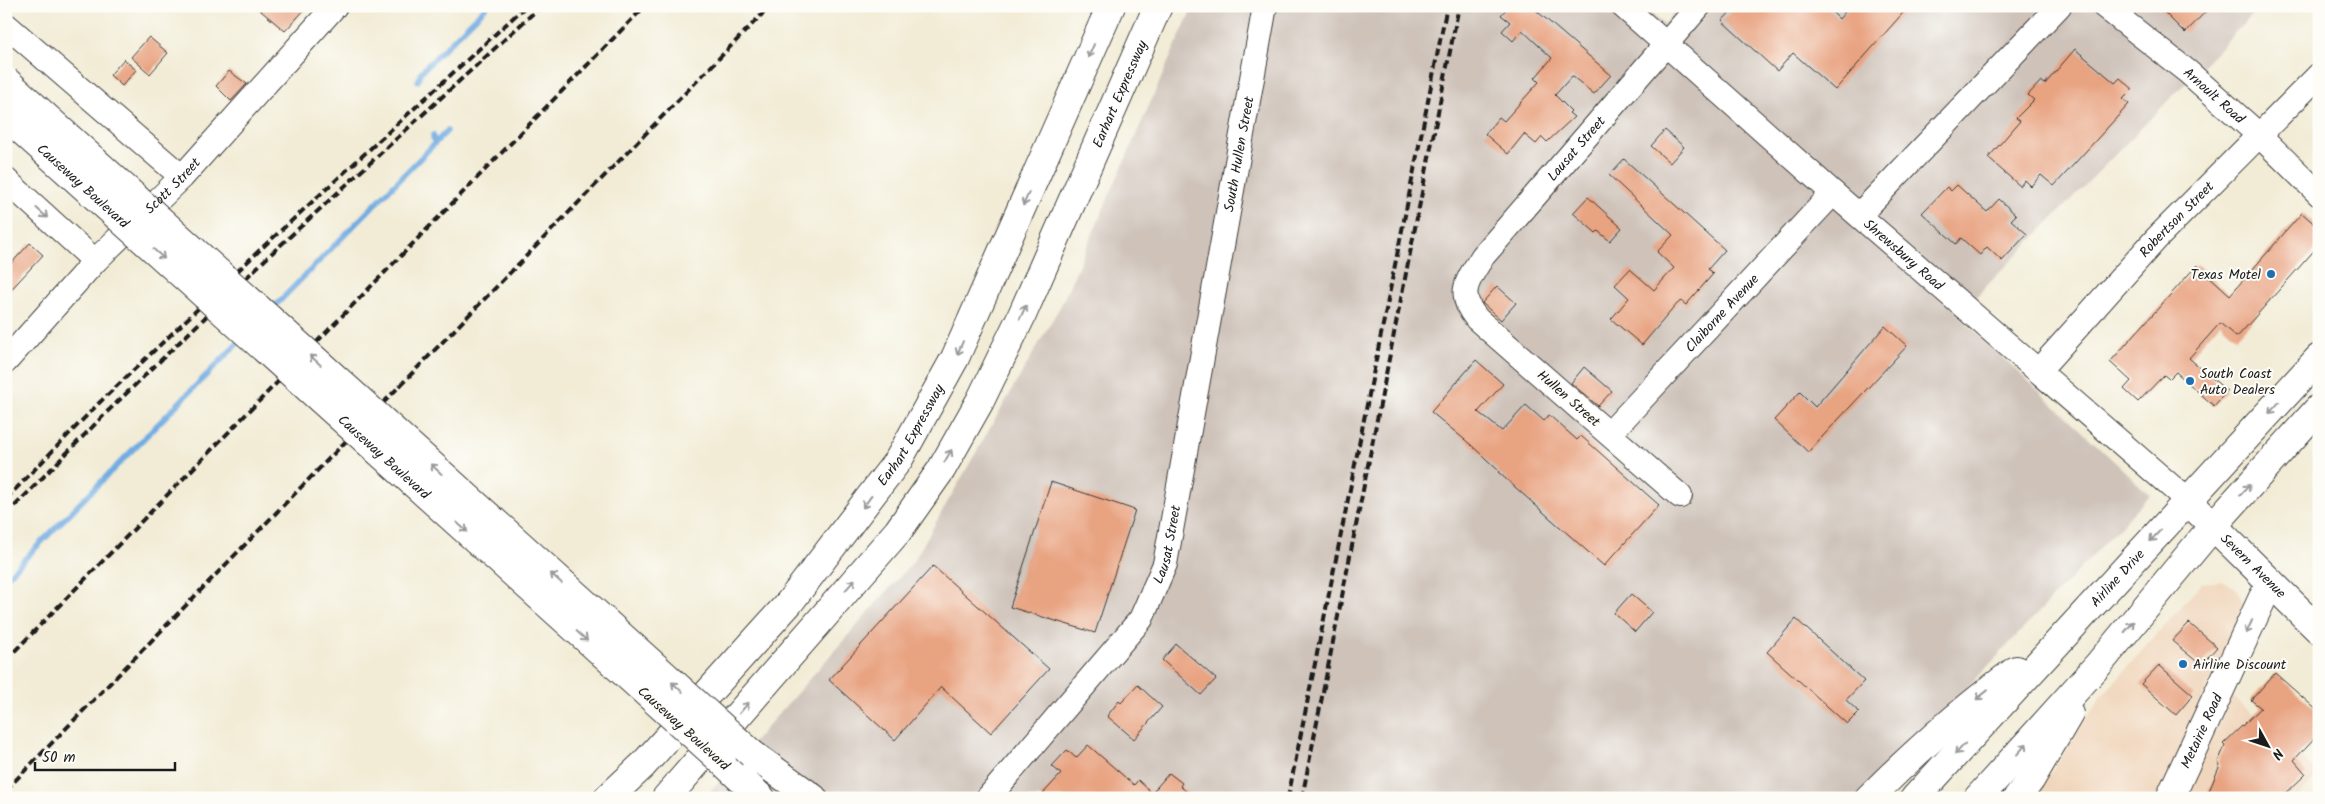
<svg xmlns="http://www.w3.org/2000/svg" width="2325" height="804" font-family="Kalam,sans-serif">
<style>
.built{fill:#f0d6bc}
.industrial{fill:#cec2b9}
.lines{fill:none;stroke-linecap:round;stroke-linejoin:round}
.stream{stroke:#71ace2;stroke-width:5.5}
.building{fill:#e8a381}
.minor-casing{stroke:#3c3b38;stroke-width:26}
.major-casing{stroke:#3c3b38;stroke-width:30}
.highway-casing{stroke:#3c3b38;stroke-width:30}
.minor{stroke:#fff;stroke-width:24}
.major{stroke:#fff;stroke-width:28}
.highway{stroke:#fff;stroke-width:28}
.rail{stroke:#1c1c1c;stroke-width:4;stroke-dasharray:8 4;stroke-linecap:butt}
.highway-bridge-casing{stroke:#3c3b38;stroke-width:30;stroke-linecap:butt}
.highway-bridge{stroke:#fff;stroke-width:28}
.oneway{stroke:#999}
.poi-dot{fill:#1f6fb2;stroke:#fdfcf7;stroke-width:2}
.labels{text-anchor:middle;stroke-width:4;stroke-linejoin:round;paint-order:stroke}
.street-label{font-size:14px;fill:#1c1c1c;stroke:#fdfcf7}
.poi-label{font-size:14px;fill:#1c1c1c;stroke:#fdfcf7;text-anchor:start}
</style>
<rect width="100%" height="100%" fill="#fdfcf7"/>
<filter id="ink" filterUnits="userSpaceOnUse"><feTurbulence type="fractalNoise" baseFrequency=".02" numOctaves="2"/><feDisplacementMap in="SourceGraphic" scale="10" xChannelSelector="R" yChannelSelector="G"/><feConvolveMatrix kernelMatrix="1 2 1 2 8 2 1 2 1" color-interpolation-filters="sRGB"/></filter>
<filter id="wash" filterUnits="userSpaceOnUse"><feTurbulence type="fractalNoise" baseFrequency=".0096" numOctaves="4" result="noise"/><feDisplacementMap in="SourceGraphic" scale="20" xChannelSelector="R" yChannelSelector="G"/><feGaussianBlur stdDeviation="1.12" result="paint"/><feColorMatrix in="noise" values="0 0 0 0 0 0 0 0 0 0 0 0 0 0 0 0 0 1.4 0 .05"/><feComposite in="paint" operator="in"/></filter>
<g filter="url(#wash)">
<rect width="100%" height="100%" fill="#f2ecd6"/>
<path class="built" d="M2224 581 2236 588 2244 604 2159 798H2034L2101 697 2202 583Z
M2232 696 2319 773 2298 798H2185Z"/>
<path class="industrial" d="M1193 6H1641L1664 24 1680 6H2261L1958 315 2150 495 1863 798H704L913 562 1061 305Z"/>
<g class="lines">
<path class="stream" d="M418 81 421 72 487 6
M433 135 434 144
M271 310 447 131
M6 578 242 339"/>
</g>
<g id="blocks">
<path class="building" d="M255 6H308L285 31Z
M1509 6H1531L1611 75 1594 94 1572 76 1555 95 1571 111 1569 113 1574 117 1547 142 1542 137 1536 144 1524 134 1508 154 1485 134 1499 117 1504 121 1539 82 1535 78 1552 58 1522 30 1513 41 1502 31 1510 22 1501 15Z
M1736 6H1826L1839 19 1850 6H1909L1835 90 1793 53 1777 71 1722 21Z
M2158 6H2211L2185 33Z
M149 37 168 53 150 74 131 57Z
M2075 49 2115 83 2120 78 2133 89 2123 99 2129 104 2054 186 2041 175 2031 186 2025 180 2020 186 1988 158 2020 121 2016 118 2034 100 2028 95 2041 81 2045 84Z
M124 59 136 70 122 86 110 75Z
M229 71 247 84 231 101 216 86Z
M1665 130 1684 147 1670 163 1651 146Z
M1624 159 1725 250 1708 269 1713 274 1686 305 1681 301 1677 304 1642 345 1611 319 1629 298 1615 285 1630 269 1654 290 1674 268 1657 252 1673 235 1609 175Z
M1957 185 1987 212 1999 199 2016 215 2011 220 2027 234 2002 261 1987 247 1980 255 1961 238 1956 244 1922 213 1947 187 1951 191Z
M1588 197 1622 228 1610 241 1598 231 1596 233 1573 213Z
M2302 213 2319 228V245L2239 335 2236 337 2220 323 2189 358 2227 391 2214 406 2176 372 2169 379 2164 375 2138 402 2124 389 2131 381 2110 362 2197 265 2230 295Z
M30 243 43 255 6 295V269Z
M1497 286 1516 303 1501 320 1482 303Z
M1885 326 1907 346 1808 452 1774 420 1800 392 1815 407Z
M1476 360 1503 384 1478 412 1502 431 1526 405 1544 421 1549 415 1577 440 1581 436 1659 505 1604 566 1498 472 1499 471 1470 444 1431 412Z
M1584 367 1612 391 1598 406 1571 383Z
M1051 482 1135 510 1095 633 1010 607Z
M933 566 1049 669 991 733 941 687 895 740 829 680Z
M1631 594 1652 612 1635 632 1614 613Z
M1796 619 1864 681 1846 700 1859 712 1847 724 1767 652Z
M2189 623 2217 647 2201 665 2172 641Z
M1176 644 1216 679 1201 695 1162 660Z
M2159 665 2193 695 2176 715 2141 684Z
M2275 673 2319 712V733L2294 760 2306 774 2281 798H2206L2220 765 2218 762 2225 746 2223 744 2261 708 2251 700Z
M1138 685 1162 707 1134 739 1107 716 1119 701 1121 703Z
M1088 745 1134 785 1138 780 1152 793 1169 773 1182 783 1180 786 1194 798H1039L1061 774 1052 766 1067 750 1076 758Z"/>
</g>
</g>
<g filter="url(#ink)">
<use href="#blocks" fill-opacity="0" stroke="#3c3b38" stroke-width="1"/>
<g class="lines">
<defs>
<g id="minor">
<path id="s1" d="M1623 6 1833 193 2188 501"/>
<path id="s2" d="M2104 6 2188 72 2259 135 2319 194"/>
<path d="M6 25 182 177"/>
<path d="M6 180 95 261"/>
<path d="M1860 214 2059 6"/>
<path id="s3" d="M6 361 95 261 182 177 335 6"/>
<path id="s4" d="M2039 370 2156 239 2319 75"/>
<path id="s5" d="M1610 433 1833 193"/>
<path id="s6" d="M1680 496 1477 319C1456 294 1467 281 1483 256L1699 6"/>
<path id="s7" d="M988 798 1141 619 1165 564 1265 6"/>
</g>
<g id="major">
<path id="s8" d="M2188 501 2319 630"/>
<path id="s9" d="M2170 798 2270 582"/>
</g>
<g id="highway">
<path d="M752 754 813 798"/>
<path d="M722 761 761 798"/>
<path id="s10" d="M608 798 643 765 789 603 899 459 955 358 1111 6"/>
<path id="s11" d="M666 798 898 531 941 470 980 401 1022 315 1158 6"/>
<path d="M1869 798C1915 752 1964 708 2016 670"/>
<path id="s12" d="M1915 798 2319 358"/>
<path d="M1978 798 2098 665 2213 526 2319 408"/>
<path d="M2017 798 2031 779 2069 714"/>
</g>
</defs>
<use href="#minor" class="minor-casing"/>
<use href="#major" class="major-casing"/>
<use href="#highway" class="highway-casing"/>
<use href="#minor" class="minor"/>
<use href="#major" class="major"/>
<use href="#highway" class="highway"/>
<path class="rail" d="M6 499 99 403 264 246 526 6
M6 515 107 412 272 253 541 6
M6 660 645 6
M6 790 770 6
M1288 798 1447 6
M1302 798 1459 6"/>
<defs>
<g id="highway-bridge">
<path d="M6 81 752 754"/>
<path id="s13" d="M6 116 722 761"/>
</g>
</defs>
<use href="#highway-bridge" class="highway-bridge-casing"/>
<use href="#highway-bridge" class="highway-bridge"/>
</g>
<defs><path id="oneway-shaft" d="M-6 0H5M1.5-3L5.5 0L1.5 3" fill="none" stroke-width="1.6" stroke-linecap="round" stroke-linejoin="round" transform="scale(1.25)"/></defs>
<g class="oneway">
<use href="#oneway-shaft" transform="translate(1091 51) rotate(114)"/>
<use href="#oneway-shaft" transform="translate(1026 199) rotate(114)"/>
<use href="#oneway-shaft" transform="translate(42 213) rotate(42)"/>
<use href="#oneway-shaft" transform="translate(159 254) rotate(42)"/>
<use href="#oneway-shaft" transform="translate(1023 312) rotate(-65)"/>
<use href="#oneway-shaft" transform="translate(960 348) rotate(114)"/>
<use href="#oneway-shaft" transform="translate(315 360) rotate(-138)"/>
<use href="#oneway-shaft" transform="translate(2274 408) rotate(132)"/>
<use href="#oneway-shaft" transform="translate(948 456) rotate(-60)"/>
<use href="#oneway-shaft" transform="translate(436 469) rotate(-138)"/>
<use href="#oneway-shaft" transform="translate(2245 490) rotate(-48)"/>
<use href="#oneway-shaft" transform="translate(867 502) rotate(126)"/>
<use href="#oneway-shaft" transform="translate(462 527) rotate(42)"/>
<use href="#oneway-shaft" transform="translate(2155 536) rotate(133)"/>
<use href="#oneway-shaft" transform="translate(556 578) rotate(-138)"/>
<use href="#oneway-shaft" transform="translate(850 585) rotate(-49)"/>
<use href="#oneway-shaft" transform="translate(2129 627) rotate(-50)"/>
<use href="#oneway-shaft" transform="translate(2249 627) rotate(115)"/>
<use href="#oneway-shaft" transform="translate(582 636) rotate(42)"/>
<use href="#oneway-shaft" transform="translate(677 687) rotate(-138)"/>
<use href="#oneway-shaft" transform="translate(1982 695) rotate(142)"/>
<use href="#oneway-shaft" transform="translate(744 708) rotate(-49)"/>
<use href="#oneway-shaft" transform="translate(1960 749) rotate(133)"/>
<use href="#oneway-shaft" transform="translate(2022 749) rotate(-48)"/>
</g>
</g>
<g class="poi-dot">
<circle cx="2271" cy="274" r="5"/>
<circle cx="2190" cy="381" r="5"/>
<circle cx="2183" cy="664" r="5"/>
</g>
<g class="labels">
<g class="street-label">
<text dy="5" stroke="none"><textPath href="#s11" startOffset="845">Earhart Expressway</textPath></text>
<text dy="5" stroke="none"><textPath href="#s2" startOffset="142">Arnoult Road</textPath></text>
<text dy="5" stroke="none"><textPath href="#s6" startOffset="482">Lausat Street</textPath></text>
<text dy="5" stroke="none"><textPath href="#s7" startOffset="712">South Hullen Street</textPath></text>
<text dy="5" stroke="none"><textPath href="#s13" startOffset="104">Causeway Boulevard</textPath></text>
<text dy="5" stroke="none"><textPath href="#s3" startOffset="242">Scott Street</textPath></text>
<text dy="5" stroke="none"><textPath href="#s4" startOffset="204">Robertson Street</textPath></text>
<text dy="5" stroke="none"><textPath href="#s1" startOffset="375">Shrewsbury Road</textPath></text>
<text dy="5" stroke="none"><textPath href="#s5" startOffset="164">Claiborne Avenue</textPath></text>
<text transform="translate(1569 398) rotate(41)" y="5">Hullen Street</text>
<text dy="5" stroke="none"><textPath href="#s10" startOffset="474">Earhart Expressway</textPath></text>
<text dy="5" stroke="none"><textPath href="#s13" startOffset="509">Causeway Boulevard</textPath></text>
<text dy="5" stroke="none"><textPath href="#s7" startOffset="315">Lausat Street</textPath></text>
<text dy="5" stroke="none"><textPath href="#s8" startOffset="92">Severn Avenue</textPath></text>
<text dy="5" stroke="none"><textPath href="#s12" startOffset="299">Airline Drive</textPath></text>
<text transform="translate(684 728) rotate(42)" y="5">Causeway Boulevard</text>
<text dy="5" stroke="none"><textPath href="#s9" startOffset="74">Metairie Road</textPath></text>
</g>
<g class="poi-label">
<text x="2261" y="279" text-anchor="end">Texas Motel</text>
<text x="2200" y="378">South Coast<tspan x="2200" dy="16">Auto Dealers</tspan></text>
<text x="2193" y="669">Airline Discount</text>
</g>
</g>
<rect width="2325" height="804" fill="none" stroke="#fdfcf7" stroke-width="25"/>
<g transform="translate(2268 746) rotate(130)" stroke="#fdfcf7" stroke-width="4" paint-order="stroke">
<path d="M0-4L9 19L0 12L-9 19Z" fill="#1c1c1c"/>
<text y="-8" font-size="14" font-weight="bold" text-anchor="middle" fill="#1c1c1c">N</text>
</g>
<path d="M35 762v8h140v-8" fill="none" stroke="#1c1c1c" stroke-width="2.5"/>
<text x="42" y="762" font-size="15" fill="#1c1c1c" stroke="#fdfcf7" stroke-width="4" paint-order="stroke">50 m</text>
</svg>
